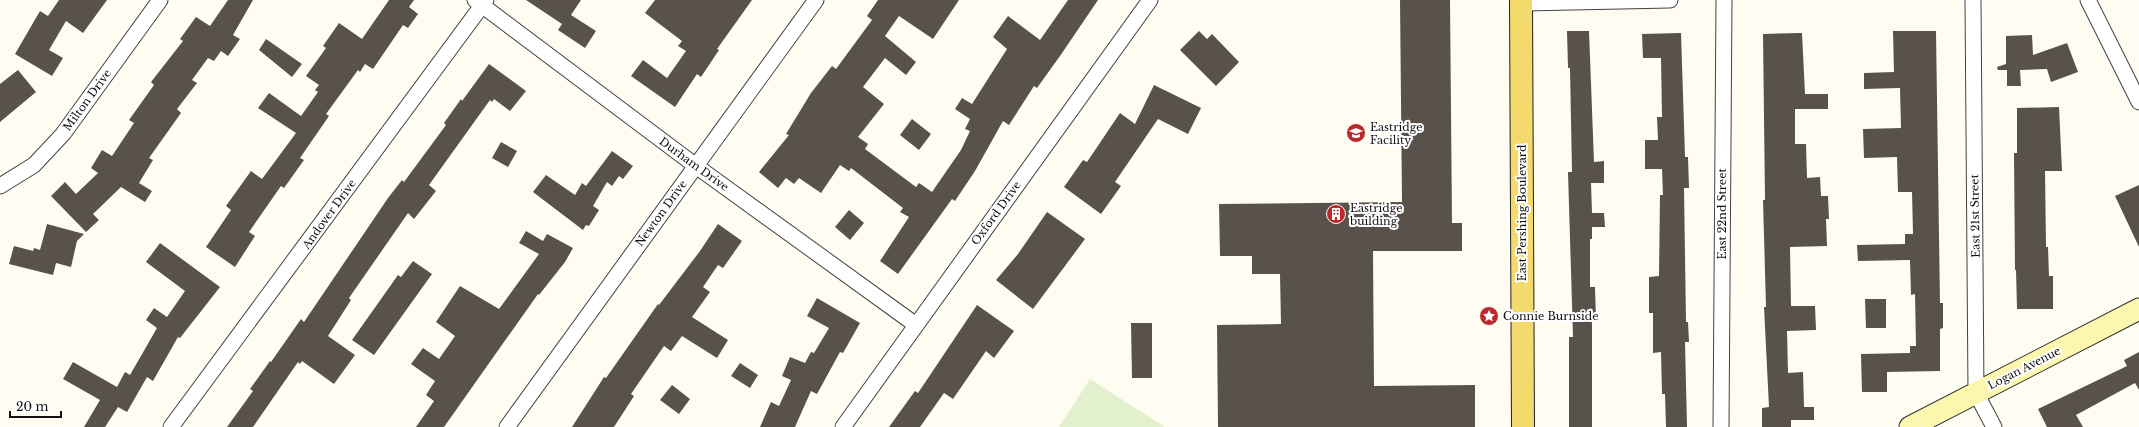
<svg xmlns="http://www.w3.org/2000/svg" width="2139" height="427" font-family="'Libre Baskerville',serif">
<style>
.pitch{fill:#e3f0cd}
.building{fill:#58514c}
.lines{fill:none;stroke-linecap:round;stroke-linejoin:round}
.street-casing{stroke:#424242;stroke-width:17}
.secondary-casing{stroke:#313131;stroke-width:23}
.primary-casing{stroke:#202020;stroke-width:24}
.street{stroke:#fff;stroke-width:15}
.secondary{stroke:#fcf7af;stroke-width:21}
.primary{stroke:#f4d96c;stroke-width:22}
.labels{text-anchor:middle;stroke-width:4;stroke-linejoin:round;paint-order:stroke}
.street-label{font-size:11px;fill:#0f0f0f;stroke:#fff}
.poi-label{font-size:11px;fill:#0f0f0f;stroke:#fff;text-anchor:start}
</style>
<rect width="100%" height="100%" fill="#fffdf2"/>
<path class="pitch" d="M1090 379 1165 427H1059Z"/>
<path class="building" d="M59 0H107L83 33 66 21 49 50 63 58 52 76 15 54 40 11 48 16Z
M228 0H253L233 35 240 39 228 56 221 51 214 61 208 58 192 80 197 83 177 109 181 113 149 158 153 160 139 183 152 191 145 202 121 187 93 214 99 220 86 232 51 196 65 182 76 194 98 173 91 168 102 150 112 156 134 123 129 120 154 85 151 82 183 41 180 39 196 17 210 26Z
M389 0H414L409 7 418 14 408 28 403 25 373 69 365 64 360 72 358 70 326 114 329 116 300 158 304 160 284 188 281 186 249 232 255 236 235 267 206 247 231 210 226 206 251 171 262 179 296 133 258 108 269 93 301 116 318 92 315 90 319 85 306 76 326 48 323 46 339 23 362 39Z
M526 0H581L571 15 596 31 585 48 558 30 562 24Z
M655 0H752L717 49 719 50 701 77 697 74 675 107 631 76 643 60 667 78 686 51 678 46 682 41 645 13Z
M878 0H959L933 39 899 16 885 36 916 62 906 75 885 58 863 87 884 104 858 137 868 144 865 149 916 187 919 183 932 192 961 150 970 131 965 129 970 119 955 109 962 98 972 104 1007 49 993 37 1008 16 1040 40 1068 0H1098L1060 56 1037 88 1034 86 1009 125 1003 121 975 171 955 201 952 199 898 274 880 261 909 217 900 212 903 208 851 168 849 171 840 165 821 193 799 178 794 184 786 178 778 188 759 172 789 135 786 134 811 93 832 66 836 69 872 20 867 16Z
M1400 0H1450L1452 223H1462V251H1373L1374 386 1475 385V427H1218L1217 325 1281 324 1280 274H1252V256H1220L1219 204 1402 202Z
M1199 31 1207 39 1212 34 1239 62 1216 86 1180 50Z
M1567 31H1589L1594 162 1604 161V183H1591L1592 213H1604L1605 227H1592V239H1590V287H1595L1596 321H1592V427H1569V337H1573L1568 172H1572L1570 68H1568Z
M1893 31H1936L1940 303H1943V328L1940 329V371L1887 372V392H1862L1861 354 1910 353V346H1916L1915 294 1911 295 1910 260 1858 261 1857 245 1905 244V234H1913L1912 192H1898L1897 157 1864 158 1863 129 1901 128 1900 88 1864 89V73L1894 72Z
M1681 33 1685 157H1688L1689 188H1684L1686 322H1688L1689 342H1685L1687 427H1666L1665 394H1662L1661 352 1653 353V313H1649V277L1659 276 1660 195H1663L1662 169H1645V140H1658L1657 117H1662L1661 58H1643L1642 34Z
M1802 33 1805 94H1828V109H1795V144H1806L1807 178 1820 177 1821 196H1828L1829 219H1826L1827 246 1790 247 1791 306H1815L1816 330 1787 331 1788 373 1803 372 1804 407H1814V420H1791V427H1762V408L1769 407 1764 307H1766L1763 200H1765L1763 34Z
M2032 35 2033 55 2067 43 2078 72 2051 82 2047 69 2020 70 2021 86H2007V70H1998L1997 67 2006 64V36Z
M266 39 302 64 292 77 259 50Z
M489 64 526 91 510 111 494 99 492 102 490 100 429 185 436 191 414 219 408 213 349 298 351 300 328 336 355 355 334 384 302 361 300 364 298 362 253 427H227L253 391 250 389 270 361 271 362 301 319 304 322 388 198 402 180 404 182 446 125 444 123 461 99 462 101Z
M18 70 36 92 0 122V84Z
M1154 85 1201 108 1188 134 1158 119 1115 182 1121 186 1101 214 1064 187 1083 160 1087 162 1120 113 1135 124Z
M2059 107 2062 171H2045L2046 247H2048L2049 276H2053V309H2017L2016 270H2015L2014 153H2017V108Z
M912 119 931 134 919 150 900 135Z
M501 142 517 151 508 167 492 158Z
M612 151 633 166 623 179 619 176 612 186 607 182 593 206 599 210 589 226 586 225 583 230 533 192 546 175 575 195 582 183 586 186Z
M2139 185V247L2115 196Z
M849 210 864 223 850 240 835 227Z
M1047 212 1085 239 1033 309 996 280 1018 254Z
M47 224 84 234 77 241 71 267 56 263 53 275 9 264 14 246 33 251 34 248 40 250Z
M718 224 742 241 723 268 718 265 703 287 710 292 692 317 728 340 717 358 682 336 671 351 664 346 631 394 634 396 614 427H572L604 377 606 378 658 304 659 305 700 251Z
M526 231 543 241 547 234 573 248 565 262 539 295 538 294 444 427H416L434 401 426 395 435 381 411 364 423 348 439 359 455 336 436 322 460 286 499 309 539 254 519 243Z
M160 243 220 287 180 338 178 337 153 381 147 377 127 412 118 407 105 427H84L100 400 63 379 73 362 117 387 125 372 130 375 157 328 146 320 154 308 167 317 185 291 146 262Z
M413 261 432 274 374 355 352 340 398 275 401 277Z
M817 298 860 323 843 353 840 352 817 394 811 391 795 427H760L771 402 779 406 791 380 782 376 790 357 805 363 811 352 814 353 829 328 807 316Z
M1865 299H1886V328H1866Z
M977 305 1014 331 994 358 986 351 953 399 944 393 920 427H889L915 391 918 393Z
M1131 323H1152V378H1132Z
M2139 352V390L2135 383 2076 415 2083 427H2047L2038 409 2127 366 2124 360Z
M740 363 758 375 750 388 731 376Z
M672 385 690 399 679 414 660 400Z"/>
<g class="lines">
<defs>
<path id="street" d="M475 0 696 166 916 325
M1973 0 1976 393 1994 427
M2088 0 2139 102
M1521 3 1670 0
M0 186 34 165 63 134 160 0
M171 427 486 0
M507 427 816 0
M843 427 1150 0
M1721 427 1724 0"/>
<path id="secondary" d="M1910 427 2139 309"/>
<path id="primary" d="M1521 0 1523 427"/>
</defs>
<use href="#street" class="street-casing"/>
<use href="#secondary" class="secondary-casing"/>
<use href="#primary" class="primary-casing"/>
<use href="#street" class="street"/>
<use href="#secondary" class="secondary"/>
<use href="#primary" class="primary"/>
</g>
<defs>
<symbol id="school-disc" viewBox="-11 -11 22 22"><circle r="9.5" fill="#bc2a2b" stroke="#fff"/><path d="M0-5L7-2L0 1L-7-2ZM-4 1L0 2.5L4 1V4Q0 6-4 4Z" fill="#fff"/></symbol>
<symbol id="building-disc" viewBox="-11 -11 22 22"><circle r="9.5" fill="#bc2a2b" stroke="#fff"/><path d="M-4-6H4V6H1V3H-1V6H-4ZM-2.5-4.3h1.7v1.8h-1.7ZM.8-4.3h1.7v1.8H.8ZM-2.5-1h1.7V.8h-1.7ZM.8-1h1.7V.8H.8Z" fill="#fff"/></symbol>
<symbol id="sight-disc" viewBox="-11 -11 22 22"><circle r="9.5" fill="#bc2a2b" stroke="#fff"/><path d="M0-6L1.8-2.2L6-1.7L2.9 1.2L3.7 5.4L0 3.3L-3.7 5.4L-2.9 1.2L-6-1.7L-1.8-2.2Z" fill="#fff"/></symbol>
</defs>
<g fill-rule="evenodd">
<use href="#school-disc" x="1345" y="122" width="22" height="22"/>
<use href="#building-disc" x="1325" y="203" width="22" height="22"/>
<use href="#sight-disc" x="1478" y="305" width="22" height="22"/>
</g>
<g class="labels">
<g class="street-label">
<text transform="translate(87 100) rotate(-54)" y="4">Milton Drive</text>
<text transform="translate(694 164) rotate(36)" y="4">Durham Drive</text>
<text transform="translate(661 213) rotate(-54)" y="4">Newton Drive</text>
<text transform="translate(996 213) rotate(-54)" y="4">Oxford Drive</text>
<text transform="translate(1522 213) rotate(-90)" y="4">East Pershing Boulevard</text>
<text transform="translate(329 214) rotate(-54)" y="4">Andover Drive</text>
<text transform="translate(1722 214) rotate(-90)" y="4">East 22nd Street</text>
<text transform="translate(1975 216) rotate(-91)" y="4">East 21st Street</text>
<text transform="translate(2024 368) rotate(-27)" y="4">Logan Avenue</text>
</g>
<g class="poi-label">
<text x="1370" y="131">Eastridge<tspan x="1370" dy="13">Facility</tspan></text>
<text x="1350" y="212">Eastridge<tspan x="1350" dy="13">building</tspan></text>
<text x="1503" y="320">Connie Burnside</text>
</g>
</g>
<path d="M10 411v6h51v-6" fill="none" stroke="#0f0f0f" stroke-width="2"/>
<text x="16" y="411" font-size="12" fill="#0f0f0f" stroke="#ffffff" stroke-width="3" paint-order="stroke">20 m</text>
</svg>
